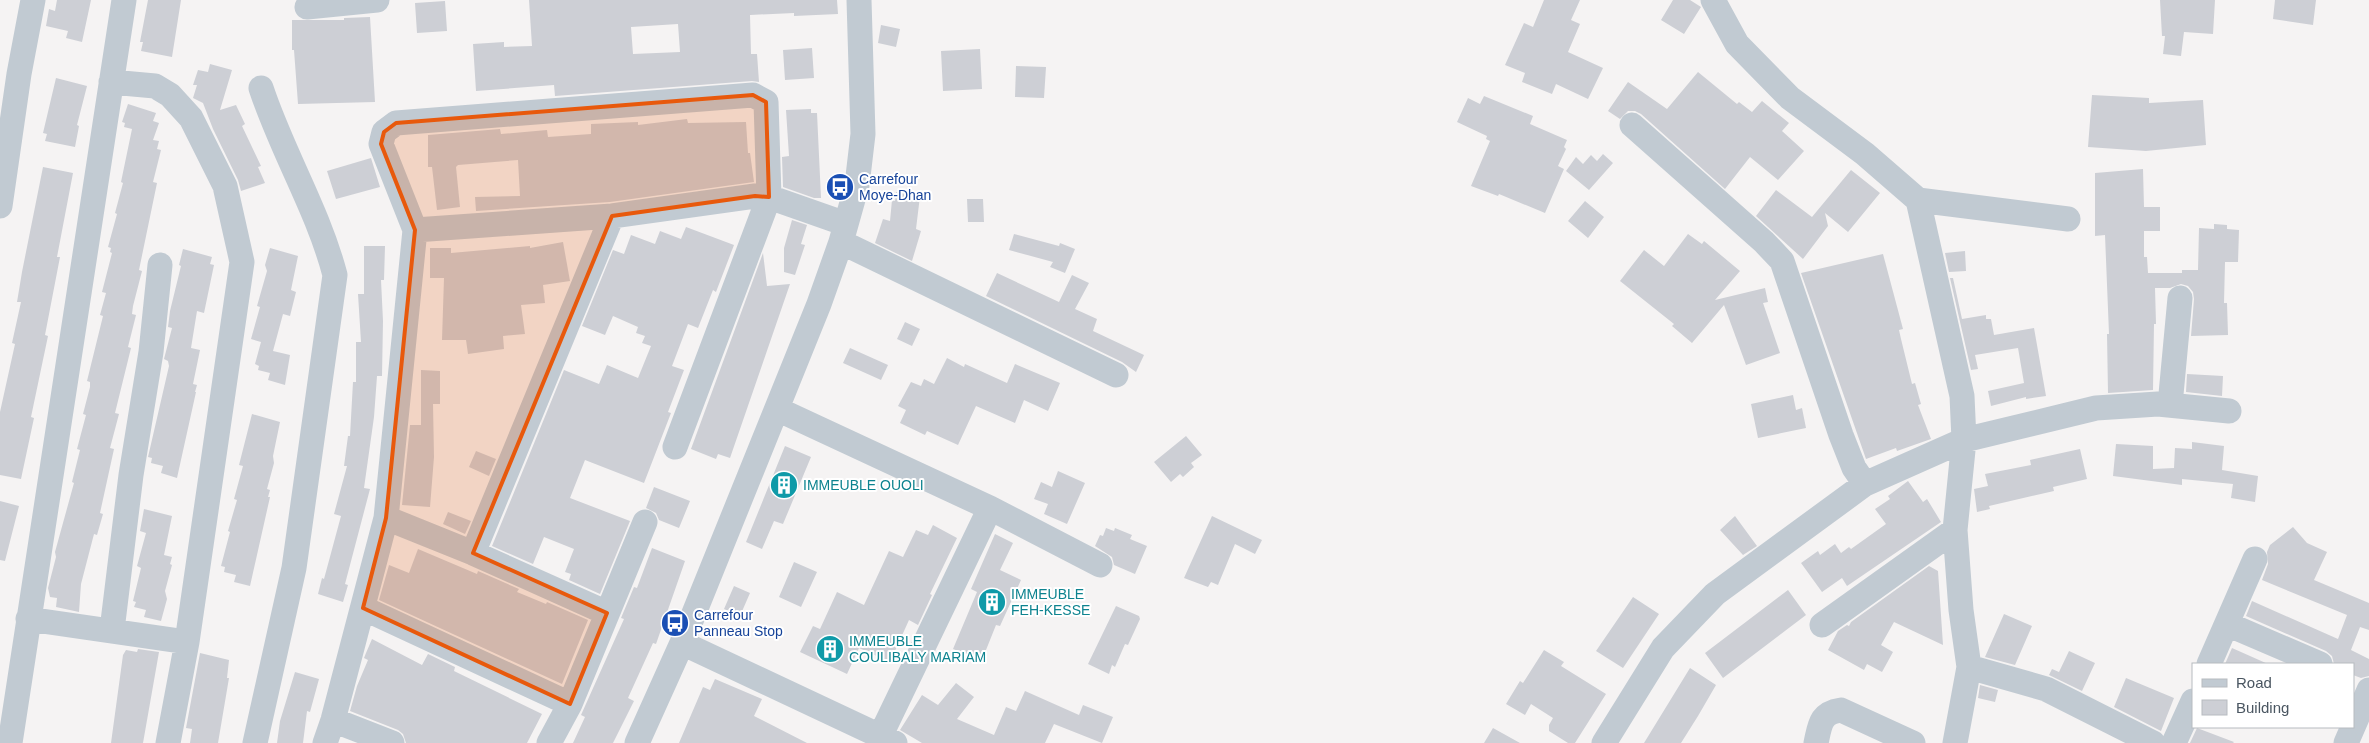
<svg xmlns="http://www.w3.org/2000/svg" width="2369" height="743" font-family="Arial,sans-serif">
<style>
.building{fill:#cdcfd5;fill-rule:evenodd}
.lines{fill:none;stroke-linecap:round;stroke-linejoin:round}
.minor{stroke:#c1cad2;stroke-width:25}
.marked{fill:#e8590c;fill-opacity:0.2;stroke:#e8590c;stroke-width:4;stroke-linejoin:round}
.labels{text-anchor:middle;stroke-width:4;stroke-linejoin:round;paint-order:stroke}
.transit-label{font-size:14px;fill:#164399;stroke:#fff;text-anchor:start}
.culture-label{font-size:14px;fill:#0d838f;stroke:#fff;text-anchor:start}
</style>
<rect width="100%" height="100%" fill="#f5f3f3"/>
<path class="building" d="M57 0H91L82 42 66 38 68 31 46 26 49 9 55 11Z
M148 0H181L172 57 141 51 143 42H140Z
M529 0H837L838 14 794 16V13L750 15 751 54H757L759 82 752 81 555 96 554 85 476 91 473 44 504 42V47L532 46ZM678 24 680 52 633 54 631 27Z
M1544 0H1580L1571 20 1580 24 1568 52 1603 68 1588 99 1556 84 1552 94 1522 82 1525 73 1505 65 1524 23 1533 27Z
M1673 0H1690L1701 7 1684 34 1661 20Z
M2160 0H2215L2213 34 2184 32 2181 56 2163 54 2165 36H2162Z
M2275 0H2316L2313 25 2273 19Z
M445 1 447 31 417 33 415 3Z
M370 17 375 102 298 104 294 50H292V20H344V18Z
M881 25 900 29 896 47 878 43Z
M812 48 814 78 785 80 783 50Z
M980 49 982 89 943 91 941 51Z
M210 64 232 70 220 110 236 105 245 124 242 126 261 166 258 167 265 183 241 191 238 180 213 129 203 103 193 98 197 85H193L198 70 208 72Z
M1016 66 1046 67 1044 98 1015 97Z
M1698 72 1737 104 1739 102 1752 112 1762 101 1789 123 1782 131 1804 151 1778 180 1750 157 1725 189 1641 114 1635 111H1628L1620 119 1608 111 1628 82 1667 109Z
M56 78 87 86 77 125 79 126 75 147 45 141 47 134 43 133Z
M2092 95 2149 98V103L2203 100 2206 145 2146 151 2088 147Z
M1484 96 1533 116 1530 124 1567 140 1564 147 1566 149 1558 166 1564 169 1545 213 1499 194 1498 196 1471 186 1490 141 1486 139 1487 136 1457 122 1468 98 1480 104Z
M128 104 156 113 153 121 159 123 153 140 159 141 157 149 161 150 153 182 157 183 139 270 142 271 133 306 132 314 136 315 128 347 131 348 115 413 119 414 110 448 114 449 100 513 103 514 97 535 94 534 81 584 79 612 56 607 57 598 50 597 48 588 56 557 55 552 74 483 72 482 80 450 77 449 86 415 83 414 90 387V382L87 381 103 316 100 315 106 293 102 292 112 253 110 252 111 248 108 247 117 214 115 213 123 183 121 182 132 129 124 127 125 123 122 122Z
M811 109V113H817L821 198H814L783 187 782 157 789 156 786 110Z
M687 119 688 123 746 122 748 153H750L754 182 610 202 476 211 475 197 520 196 518 160 458 165 456 167 460 207 437 210 432 167H428V135L500 129 501 134 547 130 548 137 591 134V124L638 122V125Z
M1603 154 1613 163 1589 190 1566 171 1576 157 1583 164 1591 155 1597 161Z
M371 158 380 187 336 199 327 171Z
M43 167 73 173 57 257H60L45 335 48 336 31 417 34 418 21 479 0 475V412L15 344 12 343 21 302H17L22 272Z
M2143 169 2144 207H2160V231H2144V257H2147L2148 273H2182V270H2198L2199 228 2214 229V224L2227 225V229L2239 230 2238 262H2225L2224 303H2227L2228 335 2191 336 2194 299 2193 292 2188 286 2181 284 2170 288H2155L2156 324H2154L2153 390 2108 393 2107 334H2109L2105 235 2095 236V173Z
M1851 170 1880 193 1848 232 1825 213 1828 226 1803 259 1756 216 1776 190 1812 217Z
M896 192 920 196 916 229 921 231 912 261 875 243 883 219 890 221 892 200 895 201Z
M967 199H983L984 222H968Z
M1585 201 1604 217 1588 238 1568 221Z
M792 220 807 225 801 244 805 245 795 275 784 272V248Z
M686 227 734 245 716 292 713 290 698 328 688 324 672 366 684 370 668 412 671 413 644 483 585 460 570 498 630 521 600 594 569 580 571 574 565 572 574 549 544 537 533 564 492 546 564 370 599 384 607 365 638 378 651 346 642 343 645 336 636 333 638 327 613 316 605 335 582 326 613 250 624 254 631 235 655 244 660 231 681 239Z
M1014 234 1059 246 1060 243 1075 249 1065 273 1050 267 1053 262 1009 250Z
M1688 234 1702 244 1704 241 1740 271 1715 300 1765 288 1768 302 1763 303 1780 353 1746 365 1724 305 1692 343 1672 326 1674 324 1620 281 1644 250 1664 266Z
M563 242 570 281 543 285 545 303 521 305 525 334 503 336 504 349 468 354 466 340H442L444 278H430V248H451V253L530 246V248Z
M364 246H385L384 280H381L383 321 382 376H377L374 417 364 488 370 489 345 584 348 585 343 602 318 594 322 578 324 579 341 516 334 514 347 466H344L348 436H350L353 382H356V342H361L358 294H364Z
M270 248 298 256 291 290 296 292 290 316 283 314 273 351 290 355 285 385 268 380 270 373 258 370 259 366 255 364 261 342 251 339 260 307 257 306 267 271 265 265Z
M183 249 212 257 210 264 214 265 204 313 197 311 191 348 200 350 193 384 197 385 195 392H196L177 478 161 473 163 466 151 463 152 458 148 457 169 366 168 361 164 359 172 328 168 327 170 311 180 270 181 266 179 265Z
M1965 251 1966 271 1949 272 1945 253Z
M763 253 767 286 790 284 730 458 718 454 716 459 691 449Z
M1883 254 1903 329 1899 330 1901 339 1912 384 1915 383 1921 404 1918 405 1931 439 1897 451 1896 448 1866 459 1801 273Z
M997 273 1059 302 1072 275 1089 283 1075 309 1097 319 1093 331 1144 355 1136 372 1122 362 986 296Z
M1950 278H1953L1962 319 1986 315V319H1991L1994 335 2034 328 2046 396 2026 399V397L1991 406 1988 391 2024 383 2018 348 1975 355 1978 369 1971 370Z
M905 322 920 329 912 346 897 339Z
M850 348 888 365 881 380 843 363Z
M947 358 964 367 965 364 1007 383 1015 364 1060 383 1048 411 1024 400 1015 423 976 406 958 445 927 431 925 435 900 423 906 410 898 406 911 382 921 386 924 379 934 384Z
M421 370 440 371V404H433L434 457 430 507 402 505 410 425H421Z
M2187 374 2223 376 2222 396 2186 392Z
M1793 395 1796 410 1802 408 1806 428 1758 438 1751 404Z
M252 414 280 422 273 456 274 463 267 489 270 490 268 497H270L250 586 234 582 236 575 224 572 225 567 221 566 230 532 228 531 237 500 234 499 243 466 239 465Z
M1186 436 1202 455 1191 463 1194 467 1183 477 1180 474 1171 482 1154 462Z
M2192 442 2224 446 2222 470 2258 476 2255 502 2231 498 2233 484 2182 479V485L2113 476 2116 444 2153 446V469L2174 468 2175 448 2192 449Z
M785 446 811 457 783 524 774 521 762 549 746 542Z
M2080 449 2087 479 2053 487 2054 491 1989 506 1990 509 1977 512 1974 489 1988 486 1985 474 2031 465 2030 460Z
M476 451 496 459 489 476 469 467Z
M1058 471 1085 483 1067 524 1044 514 1048 504 1034 499 1041 482 1052 487Z
M1908 481 1923 502 1927 499 1941 522 1847 586 1842 578 1822 592 1801 563 1818 551 1820 555 1835 544 1841 553 1849 547 1851 549 1886 524 1875 509 1890 499 1888 496Z
M654 487 690 501 679 528 659 520 656 513 646 508Z
M0 501 19 506 5 561 0 560Z
M144 509 172 516 164 555 172 557 170 564 172 565 165 591 167 599 161 621 144 617 146 610 134 607 136 602 133 601 141 568 137 566 146 533 140 531Z
M448 512 471 521 465 534 443 524Z
M1212 516 1262 540 1255 554 1235 544 1218 585 1211 582 1208 587 1184 578Z
M1735 516 1757 546 1743 555 1720 530Z
M933 525 957 538 930 594 932 595 918 625 909 620 890 662 859 648 847 674 800 652 813 626 820 629 837 592 864 605 889 551 903 557 916 530 928 535Z
M2293 527 2307 543 2327 552 2314 580 2369 603V630L2360 627 2351 650 2369 659V676L2361 678 2353 675V664H2334L2332 656 2326 651 2246 616 2252 601 2338 639 2347 615 2262 580 2268 564 2267 552 2270 545Z
M1106 528 1114 531 1115 528 1132 535 1130 539 1147 546 1135 574 1114 565 1112 557 1095 546 1100 535 1103 536Z
M995 534 1013 543 1000 570 1021 580 1000 626 996 625 982 660 953 649 977 592 971 589Z
M652 548 685 561 656 644 653 643 628 698 634 701 613 743H573L585 717 581 715 624 619 621 618 634 587 637 588Z
M418 549 477 574 478 571 519 589 517 592 546 604 547 602 588 620 562 684 379 600 389 565 409 573Z
M794 562 817 572 801 607 779 597Z
M1929 566 1938 571 1943 645 1894 622 1881 645 1893 652 1882 672 1867 664 1864 670 1828 650 1838 631 1847 625 1849 626 1851 622Z
M734 586 750 593 740 616 724 609Z
M1788 590 1806 615 1723 678 1705 653Z
M1633 597 1659 614 1623 668 1596 651Z
M1116 606 1139 616 1140 619 1128 645 1125 644 1115 667 1112 665 1109 674 1088 664Z
M2004 614 2032 626 2015 665 1985 657Z
M372 639 422 665 428 654 455 667 454 671 542 714 527 743H406L403 734 398 730 350 711 357 686 368 660 364 658 366 653Z
M2232 648 2268 664H2225Z
M138 649 159 652 143 743H111L123 655 126 650 137 652Z
M1544 650 1564 662 1561 666 1606 694 1575 743H1568L1549 731V725L1553 718 1531 704 1525 715 1506 704 1520 681 1523 683Z
M2069 651 2095 663 2082 691 2049 675 2052 669 2059 672Z
M200 653 229 660 227 678H229L218 743H190L192 729 186 728Z
M1690 668 1716 685 1698 716 1681 743H1644Z
M295 672 319 679 310 712 307 711 303 743H277L280 721Z
M2126 678 2174 698 2161 731 2114 707Z
M715 679 762 699 754 716 807 743H679L703 687 710 690Z
M956 683 974 697 957 719 994 735 1006 707 1016 711 1025 691 1079 715 1083 705 1113 717 1102 743 1054 724 1045 743H922L900 730 922 695 938 705Z
M1980 685 1998 690 1995 702 1978 698Z
M1493 728 1520 743H1484Z
M2197 728 2234 742 2233 743H2190Z"/>
<g class="lines">
<path class="minor" d="M1713 0 1737 44 1790 98 1865 154 1918 200 2068 219
M307 7 377 0
M111 82 155 86 170 95 191 118 225 186 242 262 187 642 168 743
M1632 125 1764 242 1782 261 1841 435 1854 468 1865 484
M1918 200 1962 396 1964 440 1955 530 1961 610 1969 667 1955 743
M0 206 19 74 33 0
M415 230 381 144 384 132 396 123 753 95 766 102 769 197 675 447
M841 242 1116 375
M2170 405 2180 298
M777 409 990 508 1100 565
M386 518 473 553 607 613
M473 553 612 216
M363 608 570 704
M28 619 187 642
M2227 624 2320 664
M1822 625 1955 530
M112 630 131 475 151 352 160 265
M682 643 895 743
M2209 664 2255 559
M1969 667 2046 689 2153 743
M333 720 392 743
M10 743 124 0
M255 743 294 568 335 275C318 210 282 152 261 88
M325 743 333 720 386 518 415 230 612 216 755 196 769 197 846 224
M549 743 570 704 645 522
M637 743 682 643 819 304 841 242 857 185 863 134 859 0
M877 743 990 508
M1604 743 1663 648 1715 594 1865 484 1964 440 2096 408 2158 404 2229 411
M1816 743C1820 725 1820 713 1841 710L1913 743
M2174 743 2193 701
M2346 743 2369 690"/>
</g>
<path class="marked" d="M753 95 766 102 769 197 755 196 612 216 473 553 607 613 570 704 363 608 386 518 415 230 381 144 384 132 396 123Z"/>
<defs>
<symbol id="bus-disc" viewBox="-11 -11 22 22"><circle r="9.5" fill="#1a4fb4" stroke="#fff"/><path d="M-5-6H5V4H4V6H2V4H-2V6H-4V4H-5ZM-3.5-4V0h7V-4ZM-3.5 1.2v1.5H-2V1.2ZM2 1.2v1.5H3.5V1.2Z" fill="#fff"/></symbol>
<symbol id="building-disc" viewBox="-11 -11 22 22"><circle r="9.5" fill="#0f9aa8" stroke="#fff"/><path d="M-4-6H4V6H1V3H-1V6H-4ZM-2.5-4.3h1.7v1.8h-1.7ZM.8-4.3h1.7v1.8H.8ZM-2.5-1h1.7V.8h-1.7ZM.8-1h1.7V.8H.8Z" fill="#fff"/></symbol>
</defs>
<g fill-rule="evenodd">
<use href="#bus-disc" x="824" y="171" width="32" height="32"/>
<use href="#building-disc" x="768" y="469" width="32" height="32"/>
<use href="#building-disc" x="976" y="586" width="32" height="32"/>
<use href="#bus-disc" x="659" y="607" width="32" height="32"/>
<use href="#building-disc" x="814" y="633" width="32" height="32"/>
</g>
<g class="labels">
<g class="transit-label">
<text x="859" y="184">Carrefour<tspan x="859" dy="16">Moye-Dhan</tspan></text>
<text x="694" y="620">Carrefour<tspan x="694" dy="16">Panneau Stop</tspan></text>
</g>
<g class="culture-label">
<text x="803" y="490">IMMEUBLE OUOLI</text>
<text x="1011" y="599">IMMEUBLE<tspan x="1011" dy="16">FEH-KESSE</tspan></text>
<text x="849" y="646">IMMEUBLE<tspan x="849" dy="16">COULIBALY MARIAM</tspan></text>
</g>
</g>
<rect x="2192" y="663" width="162" height="65" fill="#ffffff" stroke="#b7bbc0"/>
<rect x="2202" y="679" width="25" height="8" fill="#c1cad2" stroke="#b7bbc0"/>
<text x="2236" y="688" font-size="15" fill="#4a5661">Road</text>
<rect x="2202" y="700" width="25" height="15" fill="#cdcfd5" stroke="#b7bbc0"/>
<text x="2236" y="713" font-size="15" fill="#4a5661">Building</text>
</svg>
